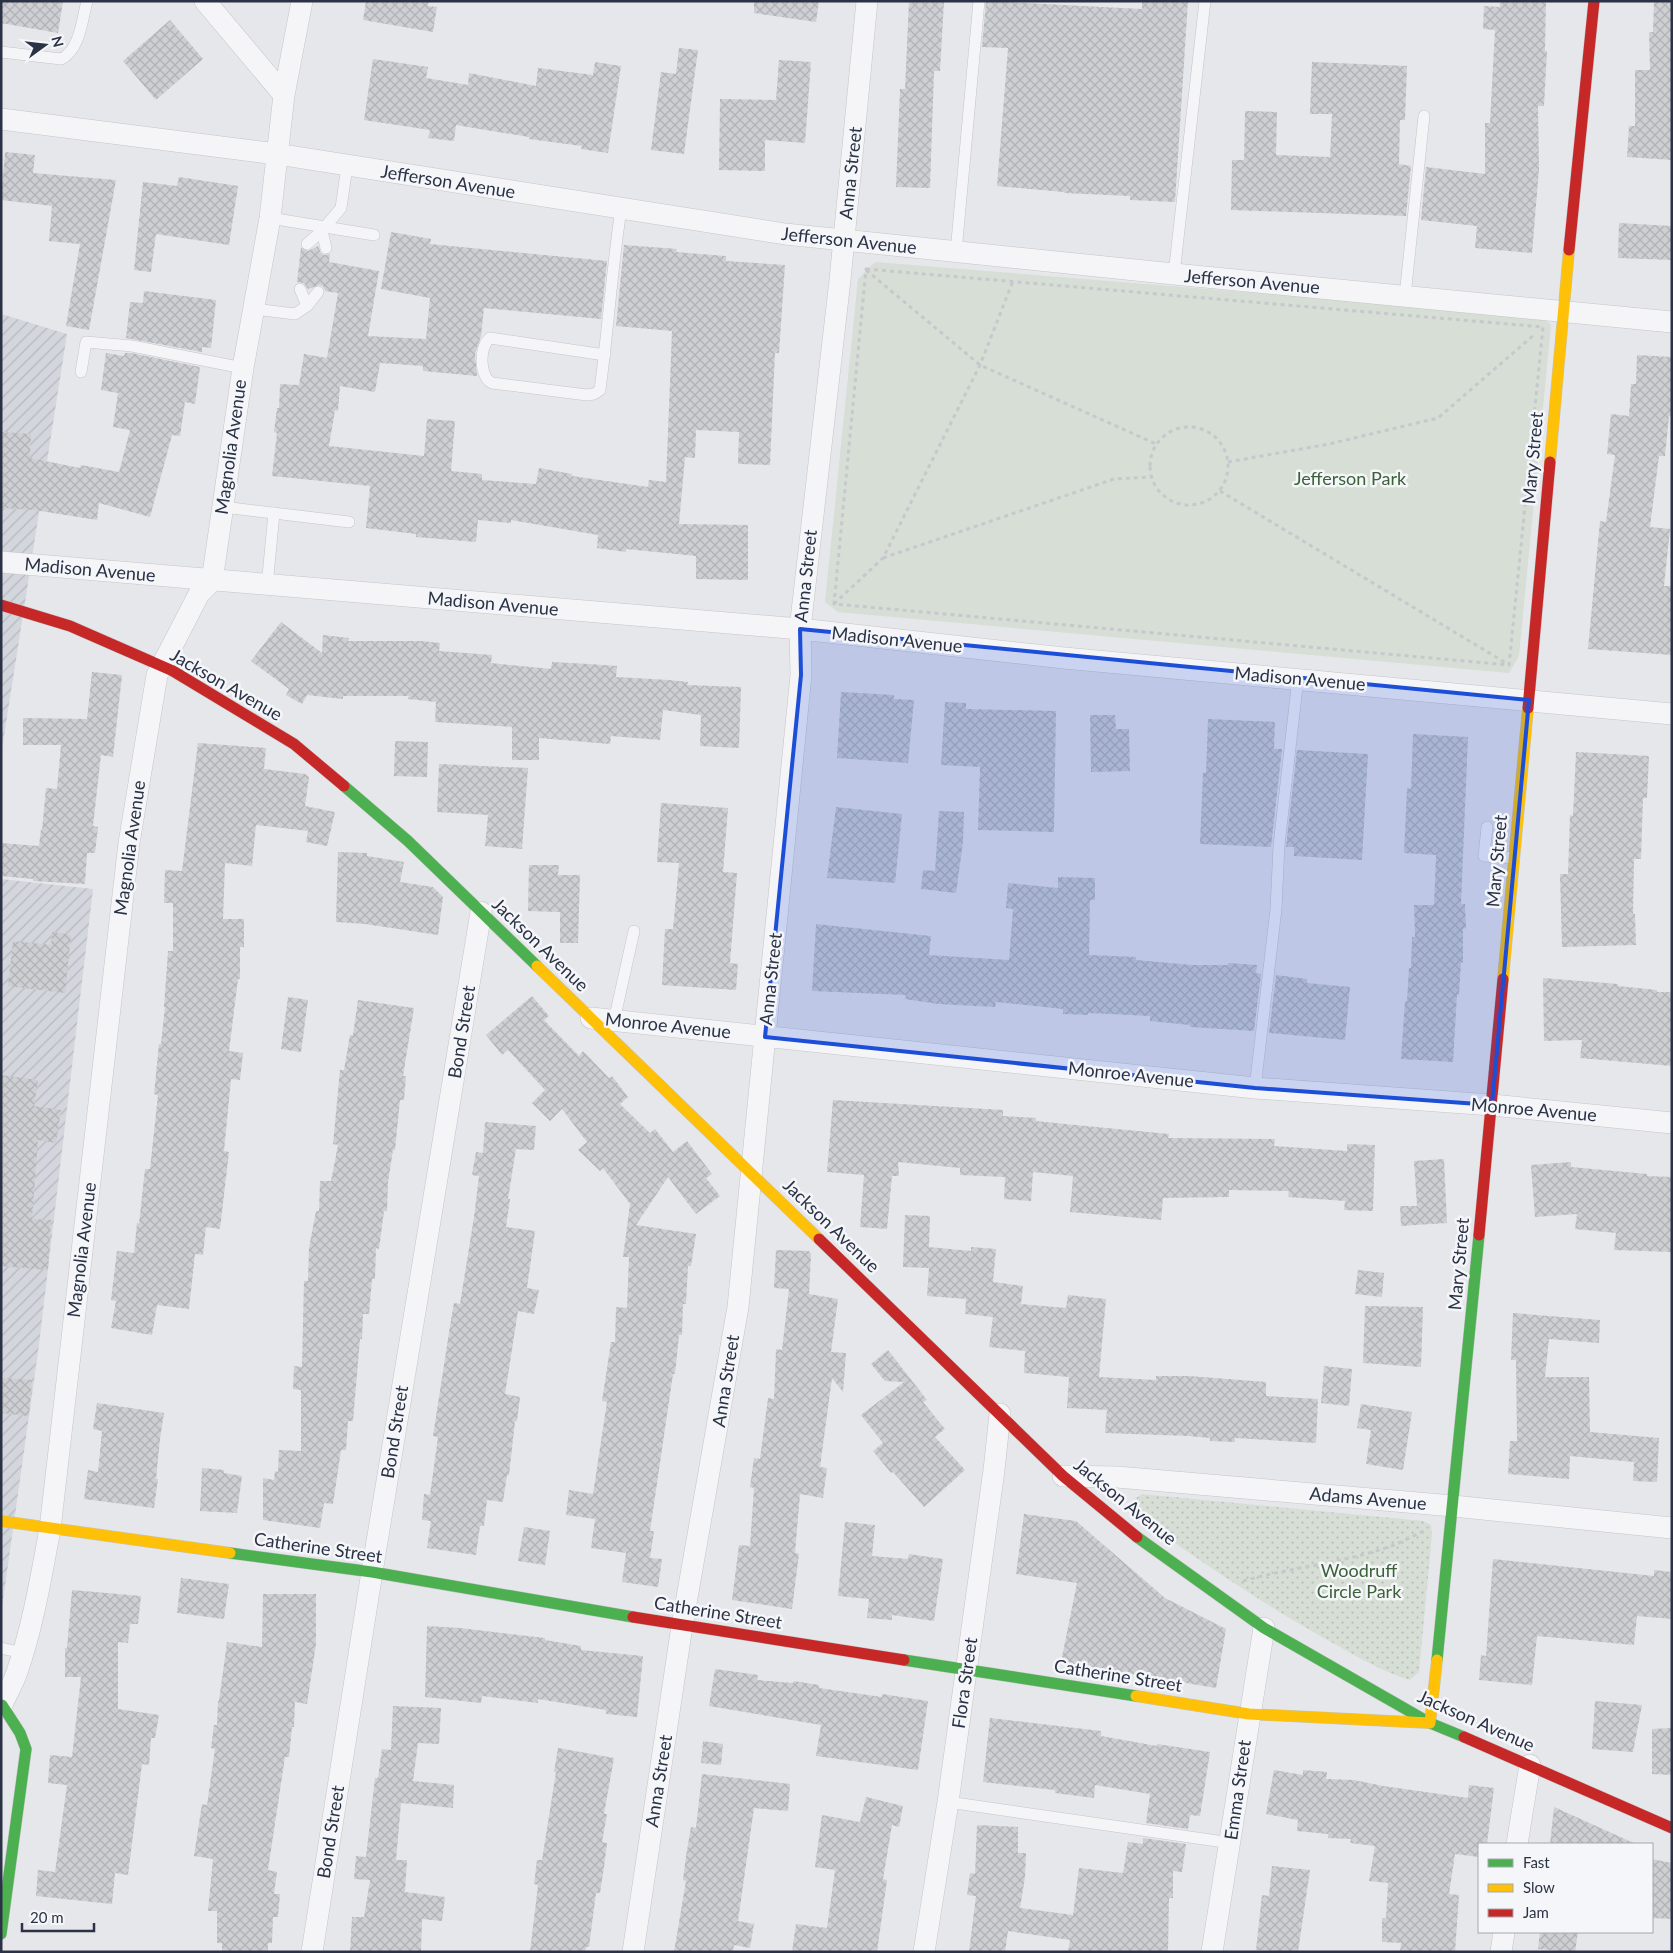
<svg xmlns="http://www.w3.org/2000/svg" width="1673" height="1953" font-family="Lato,sans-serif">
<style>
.industrial{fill:url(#industrial-furrows)}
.grass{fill:#d6ded6}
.park{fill:url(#park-dots)}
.building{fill:url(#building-cross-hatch)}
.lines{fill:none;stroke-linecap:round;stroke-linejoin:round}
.lane-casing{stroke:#c4c5c8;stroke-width:12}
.street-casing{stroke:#c4c5c8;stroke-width:22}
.fast-casing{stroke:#c4c5c8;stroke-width:12}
.slow-casing{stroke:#c4c5c8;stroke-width:12}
.jam-casing{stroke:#c4c5c8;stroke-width:12}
.path{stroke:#c7c8cc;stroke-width:3;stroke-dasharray:4 4;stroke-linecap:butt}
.lane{stroke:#f5f5f7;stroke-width:11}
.street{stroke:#f5f5f7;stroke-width:21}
.fast{stroke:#4caf50;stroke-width:11}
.slow{stroke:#ffc107;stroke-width:11}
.jam{stroke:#c62828;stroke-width:11}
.marked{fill:#1d4ed8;fill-opacity:0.2;stroke:#1d4ed8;stroke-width:4;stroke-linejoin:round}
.labels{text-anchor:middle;stroke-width:5;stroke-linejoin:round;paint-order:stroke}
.street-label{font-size:18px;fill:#2b3245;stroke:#f4f6f9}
.park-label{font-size:18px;fill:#3c6138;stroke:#f4f6f9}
</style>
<defs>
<pattern id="industrial-furrows" width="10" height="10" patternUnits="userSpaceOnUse" patternTransform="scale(1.25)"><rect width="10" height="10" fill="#d4d6dd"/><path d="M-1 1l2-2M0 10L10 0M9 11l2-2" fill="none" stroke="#b6b8bf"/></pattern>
<pattern id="park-dots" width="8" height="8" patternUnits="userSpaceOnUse" patternTransform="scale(1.25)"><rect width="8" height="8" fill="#d6ded6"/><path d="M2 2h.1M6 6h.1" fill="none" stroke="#b8bfb9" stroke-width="1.8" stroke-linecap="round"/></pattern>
<pattern id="building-cross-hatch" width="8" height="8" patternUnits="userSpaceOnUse" patternTransform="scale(1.25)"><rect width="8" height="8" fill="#cecfd3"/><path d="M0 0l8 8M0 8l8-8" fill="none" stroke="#b1b2b6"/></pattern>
</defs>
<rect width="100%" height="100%" fill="#e6e7ea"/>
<path class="industrial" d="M1 314 67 334 1 755Z
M1 879 93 889 39 1345 1 1614Z"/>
<path class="grass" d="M875 262 1541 316 1551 325 1519 656 1509 673 838 612 825 602 858 279Z"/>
<path class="park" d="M1142 1494 1423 1521 1431 1525 1432 1535 1419 1672 1410 1680C1383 1672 1356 1656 1331 1642 1263 1604 1199 1561 1136 1515L1132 1507V1501Z"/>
<path class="building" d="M1 1H63L58 33 1 23Z
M366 1H429L428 6 437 7 433 32 363 20Z
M754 1H819L816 22 754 13Z
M909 1H944L940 71H934L930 188 896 187 900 89H905Z
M986 1 1142 9V1H1188L1175 202 1130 200V196L1064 193V192L997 186 1008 48 982 47Z
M1500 1H1546L1545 51H1547L1544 106H1538L1539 169 1532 253 1475 248 1477 226 1421 220 1426 167 1485 174V123H1490L1495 30 1483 29 1484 6 1500 7Z
M1654 1H1672V160L1627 157 1629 126H1635V70H1650L1649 32H1653Z
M170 20 203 59 156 100 123 61Z
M679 48 698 50 684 154 651 150 661 72 676 74Z
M373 59 428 67 426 78 468 85 469 73 536 86 538 68 593 75 595 62 621 66 608 153 581 149 582 146 529 139V137L456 125 454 141 428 138 430 130 364 120Z
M779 60 811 62 805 143 765 140V171L719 170 720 99 776 100Z
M1312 62 1407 66 1405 120H1400L1399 164 1411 166 1406 216 1231 210 1232 160H1244L1245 111 1277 112 1276 155 1330 157 1332 114H1310Z
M5 152 35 155 33 173 116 180 89 330 66 326 80 244 49 241 52 206 1 200Z
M179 177 238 186 229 245 156 234 151 272 134 270 143 182 177 186Z
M1619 223 1672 226V260L1618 258Z
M391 232 431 239 430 244 607 261 601 319 484 308 481 336 475 354 477 376 423 371V366L380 363 375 392 340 386 338 411 335 410 329 446 424 456 427 419 455 421 451 471 482 474V480L536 484 539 468 572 474V476L648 487 649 480 666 482 672 331 616 326 624 245 677 249 676 252 726 256V261L785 265 779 353H775L770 465 738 464 739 432 696 430 695 458 685 457 679 524 748 525V580L696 579V556L626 549V552L597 548 598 535 511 520V523L478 520 476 542 416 537V534L366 528 370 486 272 476 277 433 274 432 277 408H279L280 384 299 385 304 354 327 358 338 293 325 291 323 286 319 285 308 289 304 283 297 282 301 248 308 251 318 246 321 253 324 255 330 254 329 262 379 271 368 336 426 339 430 298 381 289Z
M144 291 216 300 211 348 202 347V352L126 338 130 302 143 303Z
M106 353 124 356 125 353H131L200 367 195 404 185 402 180 436 172 435 150 517 99 503 97 520 34 510 1 508V432L31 434 30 458 80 468 81 465 119 472 130 430 113 427 118 393 101 390Z
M1637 355 1672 357V416H1669L1665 456H1659L1650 527 1670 529 1664 586H1672V655L1588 649 1600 521 1606 522 1615 455 1607 454 1611 414 1629 416 1631 384H1636Z
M281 622 322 653 323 635 349 638 348 641H422L440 643 439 651 492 655 491 663 551 669 552 662 589 664 617 666 616 677 669 680 688 682 687 685 741 687 739 748 700 746 701 715 663 710 660 740 611 736 610 744 539 738V760H512V727L435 722 436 702 408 699 409 696H343V699L307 695 302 704 286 695 289 689 251 661Z
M92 672 122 675 113 757 101 755 93 826 98 827 95 853H87L85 884 33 881V879L1 876V843L39 846 41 829 42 830 46 788 57 789 61 745H23V718L87 719Z
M841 692 894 695V699L914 700 908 763 837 758Z
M945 702 966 703V709L1056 711 1054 832 978 830 980 767 941 765Z
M1090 715H1115L1116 729H1129L1130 771 1091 772Z
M1208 719 1275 722 1274 749H1282L1271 847 1200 844 1203 773H1206Z
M1413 734 1468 737 1461 904H1465L1466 928 1463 929V963L1461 962 1459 995H1457L1453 1062 1401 1059 1405 1001H1407L1409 968H1411L1412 937H1415L1414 905H1434L1436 855 1404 853 1407 788 1411 789Z
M395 741 428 742 427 777 394 776Z
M198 743 266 748 264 769 305 774 309 777 305 806 335 812 327 846 306 842 308 831 256 825 252 866 225 863 223 919H244V947H240V979H238L229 1051 243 1053 240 1080 231 1079 224 1151 229 1152 220 1229 206 1227 203 1255 195 1254 189 1309 157 1305 152 1335 111 1328 116 1301 111 1300 117 1251 134 1253 137 1223 139 1224 145 1169H150L158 1095 154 1094 159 1044H161L165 1007H164L168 951H173V903H164L165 870 182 871Z
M1297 750 1368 754 1362 860 1294 856V847H1286Z
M1576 752 1649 756 1647 798H1643L1641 859H1634L1633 914H1635L1636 945 1562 947 1560 874H1568L1570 815 1573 816Z
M439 764 528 768 522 849 485 846 488 815 437 812Z
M661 803 728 808 723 872 737 873 730 963 738 964 736 990 662 985 665 929H673L679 863 657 862Z
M836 807 902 814 895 883 827 878Z
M939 811 964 812 963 842 956 893 921 889 923 870 935 871Z
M338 852 367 853V856L404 862 400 882 433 887 443 897 438 935 365 924 336 922Z
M529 865H559L558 875H580L578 943H560V912L528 911Z
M1058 877 1095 878V900H1090L1089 955 1136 957V960L1192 965H1228V963L1257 965 1256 973 1261 974 1254 1031 1190 1027V1025L1150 1021V1016L1088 1013V1015L1063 1014V1009L996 1002 995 1007 938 1004 905 999 906 995 812 991 816 924 931 936 929 955 1009 960 1013 909 1006 908 1008 883 1058 888Z
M52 932 71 935 65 993 8 986 13 941 51 945Z
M1276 975 1307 979V983L1350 987 1345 1040 1269 1033Z
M1543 978 1618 984V986L1657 990V992H1672V1066L1580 1058 1582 1040 1544 1041Z
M532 996 549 1016 544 1020 579 1056 583 1051 609 1078 612 1076 628 1097 620 1104 650 1133 655 1129 673 1152 687 1141 712 1174 706 1178 720 1196 696 1214 668 1177 636 1225 696 1234 691 1266H688L686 1304H683L682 1335H679L675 1374H673L650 1531H654L650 1558 662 1559 658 1587 622 1582 626 1553 591 1548 595 1519 566 1515 569 1490 593 1494 607 1402 602 1401 606 1375 611 1342H615L616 1307 627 1308 629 1257H623L630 1204 603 1168 600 1171 578 1150 587 1142 562 1109 550 1121 532 1103 545 1090 508 1050 502 1055 486 1035Z
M288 997 308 1000 301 1052 281 1049Z
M358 1000 414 1008 403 1076H406L404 1100H400L395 1150H393L388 1182 387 1211H384L379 1249 376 1248 375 1279H372L369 1314H363L362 1339H360L353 1421H348L346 1450H341L333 1504 324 1503 320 1528 263 1520V1478L274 1480 275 1471 278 1472 279 1450 301 1451V1390L293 1389 294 1366 302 1367 304 1281H308L309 1248 316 1211H319L320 1181H331L338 1145 333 1144 340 1070H344L350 1035H353Z
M1 1075 38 1080 34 1106 61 1110 56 1143 38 1140 32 1219 51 1220 48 1270 1 1266Z
M833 1100 1003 1110V1116L1036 1118V1121L1065 1124 1169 1134 1168 1138 1275 1139 1274 1146 1347 1151V1144L1375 1145 1373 1211 1344 1210 1345 1201 1288 1197 1289 1191 1229 1190V1197L1163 1198 1161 1220 1070 1212 1073 1176 1033 1172 1031 1201 1004 1199 1005 1177 960 1175V1168L898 1162 899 1176H892L887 1229 860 1227 864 1175 827 1172Z
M485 1122 536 1126 534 1150 516 1149 508 1199H510L506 1227 535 1231 527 1288 539 1290 534 1314 518 1311 505 1394 520 1397 517 1421H515L509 1475H507L503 1502 487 1500 484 1526H480L476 1555 427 1548 431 1521 422 1520 424 1494 430 1495 438 1437 433 1436 450 1326 454 1303 460 1304 474 1217 479 1176 472 1175 476 1152 483 1153Z
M1444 1159 1447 1223 1401 1226 1400 1206H1417L1414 1161Z
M1571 1162V1167L1647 1174V1176L1672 1177V1252L1614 1250 1616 1233 1575 1229 1577 1214 1535 1217 1531 1165Z
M905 1215 930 1216 929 1247 971 1251V1247L996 1249 993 1282 1023 1286 1021 1304 1066 1308 1068 1295 1106 1299 1099 1377 1156 1380V1376H1189L1266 1382V1396L1318 1399 1316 1443 1235 1438V1442L1210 1441V1438L1188 1436 1105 1433 1107 1410 1067 1408 1069 1377 1024 1373 1025 1351 989 1347 993 1317 965 1314 966 1299 927 1296 929 1268 903 1267Z
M776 1250 809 1251 811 1254 809 1294 838 1299 831 1352 846 1353 843 1392 832 1378 820 1467 827 1468 823 1498 800 1494 795 1553 799 1554 792 1609 732 1600 739 1545 750 1546 754 1488 750 1487 754 1458 760 1459 768 1398 774 1399 776 1349 782 1350 789 1289 774 1288Z
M1358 1270 1384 1273 1382 1297 1355 1294Z
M1365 1306 1423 1307 1421 1367 1363 1363Z
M1513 1313 1600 1320 1599 1343 1549 1339 1545 1377H1589L1590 1432 1659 1438 1657 1482 1633 1481 1634 1462 1570 1456 1569 1479 1508 1474 1510 1441H1517L1516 1360H1511Z
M888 1350 927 1400 923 1402 945 1429 935 1437 965 1470 924 1507 893 1472 891 1473 873 1451 883 1443 861 1415 904 1382 885 1381 871 1364Z
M1324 1366 1352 1369 1349 1406 1321 1403Z
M1 1378 32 1380 29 1416 1 1413Z
M97 1403 164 1413 160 1439 156 1479H158L154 1508 84 1499 88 1470 98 1472 102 1431 93 1429Z
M1361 1404 1412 1412 1403 1470 1366 1464 1371 1430 1357 1428Z
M202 1468 224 1470V1473L242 1476 237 1513 200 1511Z
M1024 1514 1076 1521 1165 1598 1226 1629 1216 1688 1061 1662 1077 1583 1016 1574Z
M845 1522 875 1525 872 1556 908 1559 909 1554 943 1559 934 1621 892 1615V1620L867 1618 869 1599 838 1596Z
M524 1527 550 1531 545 1565 518 1561Z
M1493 1559 1654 1576V1570L1672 1572V1619L1637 1616 1634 1645 1537 1636 1532 1685 1479 1680 1481 1655 1486 1656Z
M181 1578 229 1584 224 1619 177 1613Z
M72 1590 141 1596 138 1624H130L128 1643 118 1642V1709L159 1715 155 1738H151L149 1765 142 1764 128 1875 115 1873 112 1904 36 1896 38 1870 55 1872 67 1785 48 1783 50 1755 72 1757 81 1677H65V1648H67Z
M263 1594H316V1644L307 1704 295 1702 294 1727H292L289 1757H285L268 1870 277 1872 274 1894H280L278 1917H273L272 1943H268V1952H222V1943H217V1911H208L213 1859 194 1856 202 1804 207 1805 215 1749 211 1748 214 1725H217L218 1701H219L227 1642 262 1647Z
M427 1626 460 1628 545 1638V1640L581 1646V1650L643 1656 637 1717 606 1714V1710L538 1699V1703L482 1696 481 1703 425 1697Z
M715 1669 758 1675 757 1680 793 1683 794 1681 819 1685V1688L882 1697V1694L928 1701 918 1770 816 1756 821 1725 709 1706Z
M1595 1701 1642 1705 1633 1752 1592 1749Z
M393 1706 441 1708 439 1744 418 1743 413 1781 454 1785 453 1808 401 1803 396 1860H407L405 1892 445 1897 442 1921 422 1919 421 1952H350L352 1917H364L370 1880 354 1879 356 1856 366 1857 375 1778H378L382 1749 391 1750Z
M990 1718 1101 1731V1736L1157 1746V1744L1210 1752 1200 1816 1190 1815 1188 1829 1146 1823 1150 1794 1095 1785 1094 1798 1055 1793V1790L983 1782Z
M1672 1728V1775L1652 1774V1729Z
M703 1741 723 1744 721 1765 701 1763Z
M558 1748 614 1758 604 1814H607L602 1842 607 1843 604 1867 600 1893H596L589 1947H586L585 1952H530L538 1885 534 1884 537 1860H542L556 1772H554Z
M1274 1770 1303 1775V1770L1327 1772 1326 1779 1354 1780 1383 1786 1468 1798 1469 1785 1494 1788 1487 1844H1479V1857L1455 1854 1449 1894 1459 1895 1455 1952H1400L1401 1943 1382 1942V1918H1386L1388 1883 1369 1881 1375 1846 1350 1843 1351 1839 1328 1838V1834L1297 1831 1298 1820 1266 1814Z
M702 1774 790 1784 788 1811 754 1808 738 1921 754 1924 750 1948 734 1945 733 1952H674L686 1881 683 1880 686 1856 691 1827 696 1828Z
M866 1797 903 1806 899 1827 892 1825 883 1879 887 1880 877 1952H792L796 1924 827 1928 835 1870 815 1867 822 1815 860 1822Z
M1554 1807 1636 1844H1550Z
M977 1825 1018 1827V1853H1026L1025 1877 1020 1908 1073 1915 1079 1868 1123 1873 1128 1842 1143 1844V1838L1186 1844 1182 1872 1173 1871V1898H1169L1168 1952H1068L1070 1940 1008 1931 1005 1952H969L976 1896 967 1895 970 1873 975 1874Z
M1652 1859 1672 1863V1919L1652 1918Z
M1272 1866 1310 1870 1298 1952 1256 1950 1262 1895 1269 1896Z
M1540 1932H1578L1575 1952 1538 1949Z"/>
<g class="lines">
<defs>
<path id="lane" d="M1 52 61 59C80 50 82 20 87 1
M270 218 325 227 341 208 347 166
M322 231 325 227 374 235
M307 244 322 231 326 248
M956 252 979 1
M1174 274 1205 1
M300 289 307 306 318 292
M1405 296 1424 116
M254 309 295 314 307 306
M605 355 490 338C479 346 479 377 492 383L587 395 594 394 600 390C608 329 612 269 621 209
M81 372 86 342 132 346 243 368
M223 507 349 522
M267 586 274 513
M1487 827 1484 856 1514 858
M614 1021 634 931
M1255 1088 1276 909 1279 845 1298 678
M1 1648 23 1653
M948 1802 1231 1843"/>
<path id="street" d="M205 1 284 95
M1 119 277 154 785 234 1174 274 1672 322
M1 562 800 629 1064 658 1672 714
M591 1018 1255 1088 1492 1105 1672 1123
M1063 1476 1117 1477 1453 1506 1672 1528
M1 1707C6 1695 13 1684 17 1672 33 1626 41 1577 50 1529L129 843 157 675 199 594 212 581 243 368 270 218 284 95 302 1
M1517 1844 1530 1765
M312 1952 372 1572 481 912
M633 1952 682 1626 738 1307 801 675 800 629 840 280 867 1
M924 1952 948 1802 994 1470 1000 1414
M1212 1952 1264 1628
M1501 1952 1504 1932"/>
<path id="fast" d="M344 786 408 841 537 966
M1137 1537 1264 1628 1430 1723 1464 1737
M230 1553 372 1572 633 1617
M904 1660 1136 1696
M1437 1660 1479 1235
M1 1934 26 1749 20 1733 2 1705"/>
<path id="slow" d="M1550 462 1569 250
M537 966 819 1239
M1503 979 1528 708
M1 1521 230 1553
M1136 1696 1249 1714 1430 1723 1437 1660"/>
<path id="jam" d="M1569 250 1594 1
M1 605 70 626 173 671 294 744 344 786
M1528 708 1550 462
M1479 1235 1503 979
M819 1239 1063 1476 1137 1537
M633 1617 904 1660
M1464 1737 1672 1828"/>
</defs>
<use href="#lane" class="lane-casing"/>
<use href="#street" class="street-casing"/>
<use href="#fast" class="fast-casing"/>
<use href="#slow" class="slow-casing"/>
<use href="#jam" class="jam-casing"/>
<path class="path" d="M866 269 1543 327 1509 665 834 604Z
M866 270 980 365 1156 444
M1150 466a39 39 0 1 1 78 0a39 39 0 1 1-78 0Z
M1228 462 1329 444 1438 418 1535 334
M1220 491 1506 663
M883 558 1114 479 1152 477
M834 604 883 558 980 365 1013 281
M1243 1581C1292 1567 1345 1563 1394 1545 1404 1541 1415 1535 1425 1530"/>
<use href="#lane" class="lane"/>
<use href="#street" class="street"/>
<use href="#fast" class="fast"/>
<use href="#slow" class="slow"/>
<use href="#jam" class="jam"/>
</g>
<path class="marked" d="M800 629 1529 700 1492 1105 1255 1088 765 1037 801 675Z"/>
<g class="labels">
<g class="street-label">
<text transform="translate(851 173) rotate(-84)" y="6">Anna Street</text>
<text transform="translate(448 182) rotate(9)" y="6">Jefferson Avenue</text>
<text transform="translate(849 241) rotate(6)" y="6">Jefferson Avenue</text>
<text transform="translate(1252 282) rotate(5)" y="6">Jefferson Avenue</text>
<text transform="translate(231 447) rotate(-82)" y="6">Magnolia Avenue</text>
<text transform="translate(1533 458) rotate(-85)" y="6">Mary Street</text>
<text transform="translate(90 570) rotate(5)" y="6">Madison Avenue</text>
<text transform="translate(806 576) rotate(-84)" y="6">Anna Street</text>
<text transform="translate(493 604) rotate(5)" y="6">Madison Avenue</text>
<text transform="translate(897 640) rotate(6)" y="6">Madison Avenue</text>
<text transform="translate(1300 679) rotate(5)" y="6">Madison Avenue</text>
<text transform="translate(226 685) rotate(30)" y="6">Jackson Avenue</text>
<text transform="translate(130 848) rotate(-82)" y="6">Magnolia Avenue</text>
<text transform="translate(1497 861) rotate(-85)" y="6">Mary Street</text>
<text transform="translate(540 945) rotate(44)" y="6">Jackson Avenue</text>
<text transform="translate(771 979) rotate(-84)" y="6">Anna Street</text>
<text transform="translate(668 1026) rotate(6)" y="6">Monroe Avenue</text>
<text transform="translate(462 1032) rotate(-81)" y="6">Bond Street</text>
<text transform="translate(1131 1075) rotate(6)" y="6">Monroe Avenue</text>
<text transform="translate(1534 1110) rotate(5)" y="6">Monroe Avenue</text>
<text transform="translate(831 1226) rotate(44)" y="6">Jackson Avenue</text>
<text transform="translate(82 1250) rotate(-83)" y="6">Magnolia Avenue</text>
<text transform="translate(1459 1264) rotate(-85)" y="6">Mary Street</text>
<text transform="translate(726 1381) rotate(-81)" y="6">Anna Street</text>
<text transform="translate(395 1432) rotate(-81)" y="6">Bond Street</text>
<text transform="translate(1368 1499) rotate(5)" y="6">Adams Avenue</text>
<text transform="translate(1125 1502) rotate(39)" y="6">Jackson Avenue</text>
<text transform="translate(318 1548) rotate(8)" y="6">Catherine Street</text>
<text transform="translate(718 1613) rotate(9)" y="6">Catherine Street</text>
<text transform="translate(1118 1676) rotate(9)" y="6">Catherine Street</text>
<text transform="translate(965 1683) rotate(-82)" y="6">Flora Street</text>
<text transform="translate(1476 1721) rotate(24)" y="6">Jackson Avenue</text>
<text transform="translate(659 1781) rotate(-81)" y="6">Anna Street</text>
<text transform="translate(1238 1790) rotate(-82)" y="6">Emma Street</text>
<text transform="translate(331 1832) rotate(-81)" y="6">Bond Street</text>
</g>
<g class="park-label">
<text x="1350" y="485">Jefferson Park</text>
<text x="1359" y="1577">Woodruff<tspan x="1359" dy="21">Circle Park</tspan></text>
</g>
</g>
<rect width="1673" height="1953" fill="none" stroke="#2b3245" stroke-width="5"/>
<rect x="1478" y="1843" width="175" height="90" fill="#f4f6f9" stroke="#a4a8b1"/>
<rect x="1488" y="1859" width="25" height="8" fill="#4caf50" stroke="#a4a8b1"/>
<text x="1523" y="1868" font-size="15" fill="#2b3245">Fast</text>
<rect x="1488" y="1884" width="25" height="8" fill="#ffc107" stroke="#a4a8b1"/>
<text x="1523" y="1893" font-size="15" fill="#2b3245">Slow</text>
<rect x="1488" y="1909" width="25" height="8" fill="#c62828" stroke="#a4a8b1"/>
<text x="1523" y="1918" font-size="15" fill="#2b3245">Jam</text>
<g transform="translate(45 45) rotate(75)" stroke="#f4f6f9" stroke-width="4" paint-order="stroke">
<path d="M0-4L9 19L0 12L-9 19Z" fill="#2b3245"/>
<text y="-8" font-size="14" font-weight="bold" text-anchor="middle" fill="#2b3245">N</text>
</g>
<path d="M22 1923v8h72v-8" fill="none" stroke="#2b3245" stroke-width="2.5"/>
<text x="30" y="1923" font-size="15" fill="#2b3245" stroke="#f4f6f9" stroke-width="4" paint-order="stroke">20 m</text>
</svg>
